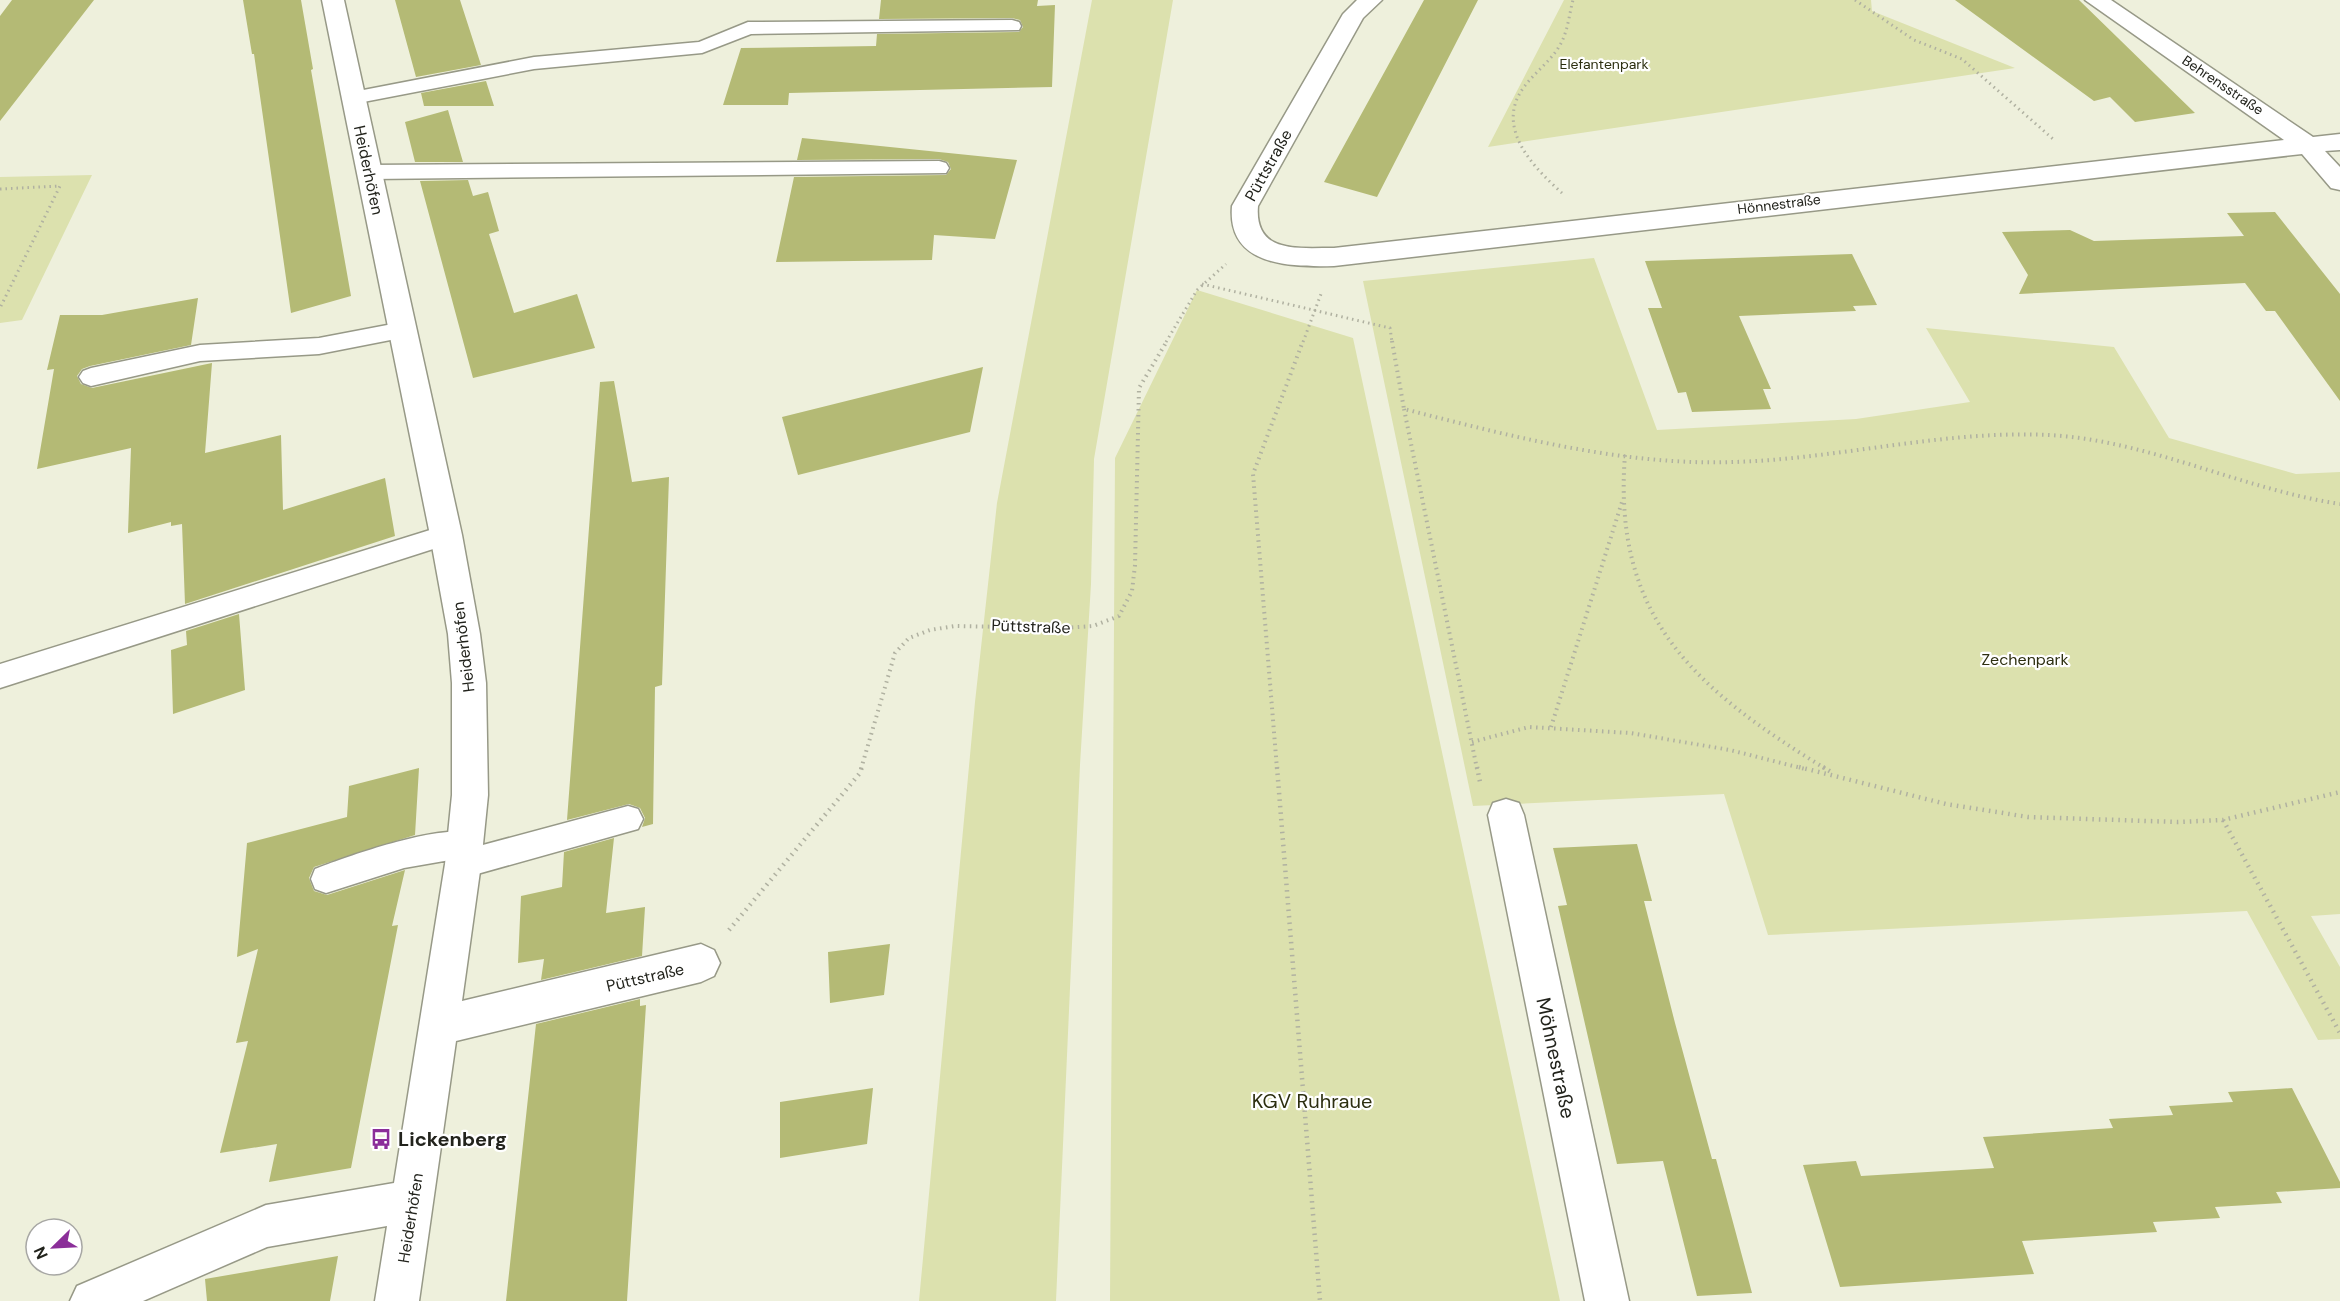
<svg xmlns="http://www.w3.org/2000/svg" width="2340" height="1301" font-family="'DM Sans',sans-serif">
<style>
.green{fill:#dce1ae}
.building{fill:#b4ba75}
.lines{fill:none;stroke-linecap:round;stroke-linejoin:round}
.lane-casing{stroke:#979987;stroke-width:3}
.street-casing{stroke:#979987;stroke-width:3}
.path-far2{stroke:#b0b1a1;stroke-width:3;stroke-dasharray:1.5 4;stroke-linecap:butt}
.path-far1{stroke:#b0b1a1;stroke-width:4;stroke-dasharray:1.5 4.5;stroke-linecap:butt}
.path{stroke:#b0b1a1;stroke-width:4.5;stroke-dasharray:1.5 5;stroke-linecap:butt}
.lane{fill:#fff;fill-rule:evenodd}
.street{fill:#fff;fill-rule:evenodd}
.labels{text-anchor:middle;stroke-width:4.5;stroke-linejoin:round;paint-order:stroke}
.far-park-label{font-size:14px;fill:#2d2f10;stroke:#fff}
.far-street-label{font-size:14px;fill:#22231c;stroke:#fff}
.street-label{font-size:16px;fill:#22231c;stroke:#fff}
.park-label{font-size:16px;fill:#2d2f10;stroke:#fff}
.near-street-label{font-size:20px;fill:#22231c;stroke:#fff}
.near-park-label{font-size:20px;fill:#2d2f10;stroke:#fff}
.near-poi-label{font-size:20px;font-weight:bold;fill:#22231c;stroke:#fff;text-anchor:start}
</style>
<rect width="100%" height="100%" fill="#eef0dc"/>
<path class="green" d="M1092 0H1173L1094 459 1091 584 1080 765 1056 1301H919L975 702 997 503Z
M1564 0H1871L1872 11 2015 68 1488 147Z
M92 175 22 320 0 323V177Z
M1594 258 1657 430 1856 419 1970 402 1926 328 2114 347 2169 438 2296 474 2340 472V914L2311 916 2340 967V1039L2318 1040 2247 911 1768 935 1724 794 1473 806 1363 281Z
M1197 290 1353 338 1560 1301H1110L1115 458Z"/>
<path class="building" d="M12 0H94L0 121V16Z
M243 0H301L313 69 311 70 351 296 291 313 254 54H252Z
M395 0H460L481 65 416 77Z
M881 0H1038L1037 6 1055 5 1052 87 789 93 788 105H723L741 48 876 46 877 34 1019 32 1023 27 1020 20 1012 18 879 19Z
M1424 0H1478L1377 197 1324 182Z
M1955 0H2079L2195 113 2135 122 2110 97 2094 101Z
M486 81 494 106H424L421 93Z
M448 110 463 162H415L405 122Z
M802 138 1017 160 995 239 934 235 932 260 776 262 794 177 946 175 951 169 948 162 939 159 797 160Z
M468 180 473 196 488 192 499 231 489 234 514 313 577 294 595 348 473 378 420 181Z
M2275 212 2340 294V401L2275 311H2266L2245 283 2019 294 2028 275 2002 232 2070 230 2094 241 2244 236 2227 213Z
M1852 254 1877 305 1853 306 1856 311 1739 316 1771 389H1763L1771 409 1692 412 1686 392 1678 393 1648 308H1662L1645 261Z
M198 298 191 345 90 366 82 369 77 376 81 384 92 388 212 363 205 453 281 435 283 510 385 478 395 536 185 604 182 524 171 526V522L128 533 131 448 37 469 54 369 47 370 60 315H102Z
M983 367 970 432 798 475 782 417Z
M614 381 632 482 669 477 662 685 655 687 653 824 642 827 645 818 640 808 629 804 567 820 600 382Z
M239 614 245 690 173 714 171 650 187 645 186 631Z
M419 768 415 835 314 867 309 878 314 891 327 895 405 870 392 926 398 925 351 1168 269 1182 277 1144 220 1153 248 1041 236 1043 258 949 237 957 247 843 347 817 349 786Z
M614 838 606 913 645 907 642 956 541 980 544 959 518 963 521 896 562 887 564 852Z
M1637 844 1652 901H1644L1675 1023 1712 1159H1716L1752 1293 1697 1296 1663 1161 1617 1164 1558 906 1567 905 1553 848Z
M890 944 884 995 830 1003 828 952Z
M640 999V1006L646 1005 627 1301H506L536 1024Z
M873 1088 867 1144 780 1158V1102Z
M2292 1088 2340 1182V1188L2276 1192 2282 1203 2215 1207 2220 1218 2153 1222 2157 1232 2022 1241 2034 1274 1840 1287 1803 1165 1856 1161 1861 1176 1994 1168 1983 1137 2113 1128 2109 1119 2173 1115 2169 1106 2233 1102 2228 1092Z
M338 1256 330 1301H207L205 1279Z"/>
<g class="lines">
<defs>
<path id="lane" d="M1012 20 1019 22 1021 26 1019 30 751 34 702 53 534 69 353 104 346 102 343 98 346 94 353 92 534 57 699 42 748 22Z
M939 161 946 163 949 168 946 173 370 179 363 177 360 172 363 167 370 165Z
M403 322 411 324 414 330 411 336 319 354 200 361 91 386 83 383 79 377 83 371 91 368 200 345 319 338Z
M446 525 455 528 459 535 455 542 0 688V664Z
M628 806 638 809 643 819 638 829 463 878 452 874 448 864 450 860 404 868 326 893 315 889 311 879 315 869C348 856 444 822 475 834L479 846Z"/>
<path id="street" d="M322 0H344L462 535 480 634 486 683 488 795 481 864 462 1001 701 944 714 950 720 963 714 976 701 982 456 1041 419 1301H375L387 1226 267 1247 143 1301H70L77 1286 266 1205 394 1183 445 864 452 795V683L448 634 430 535Z
M1357 0H1382L1363 18 1258 206C1254 254 1298 248 1334 248L2284 140 2085 0H2111L2313 137 2340 134V150L2325 151 2340 167V190L2331 188 2302 154 1334 266C1289 267 1227 266 1232 206L1343 14Z
M1506 799 1519 803 1524 815 1629 1301H1585L1488 815 1493 803Z"/>
</defs>
<use href="#lane" class="lane-casing"/>
<use href="#street" class="street-casing"/>
<path class="path-far2" d="M1855 0 1914 40 1962 59 2053 139
M0 189 60 186 0 308
M1562 193C1533 167 1494 127 1524 87 1535 72 1551 61 1560 45 1568 31 1569 15 1573 0
M1202 284 1390 328 1392 342
M1166 342 1197 290 1226 264
M1303 342 1321 294"/>
<path class="path-far1" d="M1392 341 1404 409C1510 436 1623 466 1734 462 1839 459 1942 430 2048 435 2148 440 2241 489 2340 504
M1404 409 1477 769
M1625 455C1612 619 1697 690 1826 769
M1551 727 1622 502
M1472 742 1529 727 1630 733 1730 750 1805 769
M861 769 895 653 909 638 930 630 955 626 1064 628 1093 626 1119 616 1132 591 1135 565 1139 388 1167 341
M1277 769 1253 474 1303 341"/>
<path class="path" d="M1277 767 1320 1301
M1477 767 1480 782
M1799 767 1946 804 2028 817 2177 822 2223 820 2340 792
M1823 767 1831 772
M2223 820 2340 1033
M729 930 860 773 862 767"/>
<use href="#lane" class="lane"/>
<use href="#street" class="street"/>
</g>
<defs>
<symbol id="bus-bare" viewBox="-9 -9 18 18"><path d="M-5-6H5V4H4V6H2V4H-2V6H-4V4H-5ZM-3.5-4V0h7V-4ZM-3.5 1.2v1.5H-2V1.2ZM2 1.2v1.5H3.5V1.2Z" fill="#8b2e99" stroke="#fff" stroke-width="2.5" paint-order="stroke"/></symbol>
</defs>
<g fill-rule="evenodd">
<use href="#bus-bare" x="366" y="1124" width="30" height="30"/>
</g>
<g class="labels">
<g class="far-park-label">
<text x="1604" y="69">Elefantenpark</text>
</g>
<g class="far-street-label">
<text transform="translate(2223 85) rotate(34)" y="5">Behrensstraße</text>
<text transform="translate(1779 204) rotate(-7)" y="5">Hönnestraße</text>
</g>
<g class="street-label">
<text transform="translate(1268 165) rotate(-61)" y="6">Püttstraße</text>
<text transform="translate(369 170) rotate(78)" y="6">Heiderhöfen</text>
<text transform="translate(1031 626) rotate(2)" y="6">Püttstraße</text>
<text transform="translate(463 647) rotate(-97)" y="6">Heiderhöfen</text>
<text transform="translate(645 977) rotate(-13)" y="6">Püttstraße</text>
<text transform="translate(410 1218) rotate(-81)" y="6">Heiderhöfen</text>
</g>
<g class="park-label">
<text x="2025" y="665">Zechenpark</text>
</g>
<g class="near-street-label">
<text transform="translate(1556 1058) rotate(78)" y="7">Möhnestraße</text>
</g>
<g class="near-park-label">
<text x="1312" y="1108">KGV Ruhraue</text>
</g>
<g class="near-poi-label">
<text x="398" y="1146">Lickenberg</text>
</g>
</g>
<g transform="translate(54 1247) rotate(246)"><circle r="28" fill="#ffffff" stroke="#a7a7a4" stroke-width="1.5"/>
<path d="M0-4.5L10 22L0 15L-10 22Z" fill="#8b2e99"/>
<text y="-9" font-size="16" font-weight="bold" text-anchor="middle" fill="#22231c">N</text>
</g>
</svg>
